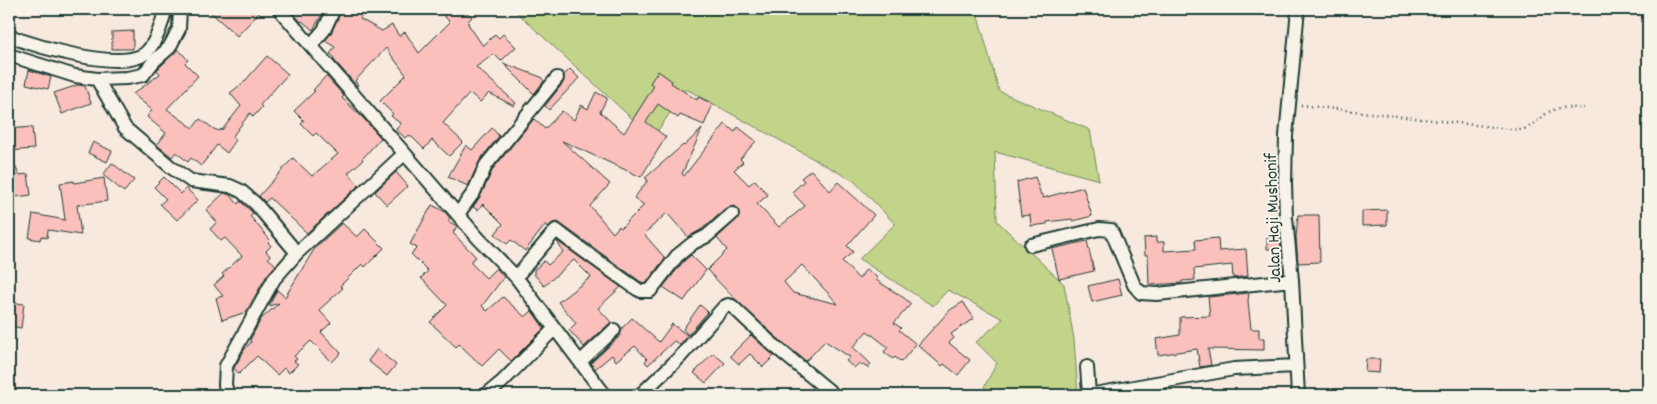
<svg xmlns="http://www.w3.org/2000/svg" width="1657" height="404" font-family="Dekko,sans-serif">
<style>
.green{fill:#c2d489;stroke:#70885e}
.building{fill:#fbbfbc;stroke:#1f3d34;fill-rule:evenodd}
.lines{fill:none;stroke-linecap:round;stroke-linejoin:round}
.minor-casing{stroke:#1f3d34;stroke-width:16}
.path{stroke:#1f3d34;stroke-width:2.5;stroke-dasharray:1 4;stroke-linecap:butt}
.minor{stroke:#f7f3e8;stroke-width:12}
.labels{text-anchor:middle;stroke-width:4;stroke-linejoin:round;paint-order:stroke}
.street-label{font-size:18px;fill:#1f3d34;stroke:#f7f3e8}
</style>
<rect width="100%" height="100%" fill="#f8e9df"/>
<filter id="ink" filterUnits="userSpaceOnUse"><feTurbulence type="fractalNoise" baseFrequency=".02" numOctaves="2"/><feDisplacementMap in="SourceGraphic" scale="10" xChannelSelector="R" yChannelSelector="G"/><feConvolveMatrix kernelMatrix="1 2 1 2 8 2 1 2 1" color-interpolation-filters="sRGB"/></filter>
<g filter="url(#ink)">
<path class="green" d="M513 9H976L999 91 1090 130 1099 180 995 152 997 221 1064 284 1074 339 1078 395H996L984 387 997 363 976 342 1003 319 948 290 933 306 859 259 895 224 854 181 686 89 653 138Z"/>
<path class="building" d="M207 9H263L237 36Z
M290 9H325L313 30 302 21 301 22Z
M342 9H366L360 19 382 31 392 25 399 36 405 32 419 53 450 22 437 9H463L472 17 467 22 469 23 468 24 483 46 495 34 499 38 503 34 516 47 501 61 494 54 476 67 516 103 514 106 489 93 480 102 470 93 443 123 463 142 449 156 432 140 424 149 413 138 408 135 405 138 396 129 401 124 391 116 393 114 380 101 406 75 386 48 355 81 358 85 357 86 333 59 334 57 330 54 335 47 325 41 331 33Z
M133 31V49H112V32Z
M178 49 188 60 185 63 198 76 167 109 193 128 200 119 214 129 219 131 221 129 222 130 241 106 230 93 244 82 267 56 288 74 260 105 262 107 253 117 250 113 232 137 236 140 227 153 217 145 201 166 191 158 188 162 176 152 172 157 157 145 166 133 147 117 152 110 133 94 160 74 157 70Z
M503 63 541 77 544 81 534 94Z
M570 69 579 78 549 110 545 106 563 83 564 75Z
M29 70 51 77 48 89 26 84Z
M658 71 672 81 671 83 697 100 698 97 713 104 704 125 680 115 678 118 658 104 646 122 666 137 641 177 562 141 610 184 590 206 613 233 619 226 621 228 644 205 634 198 648 180 645 178 683 145 684 146 702 129 682 174 684 176 725 124 735 132 738 127 756 141 740 159 743 162 734 170 749 185 755 180 768 195 757 204 779 227 805 206 792 192 804 181 801 178 811 170 830 191 838 182 874 215 847 246 853 252 842 261 859 279 866 269 878 278 876 280 904 298 911 304 894 323 901 328 899 330 916 344 901 362 895 357 893 359 884 352 888 347 867 331 853 347 871 364 868 368 859 363 854 368 846 361 850 357 825 341 806 361 776 337 735 299 707 270 727 250 717 238 739 217 738 209 734 206 727 208 702 229 688 237 667 213 644 234 665 258 646 283 641 282 558 222 553 223 548 227 546 224 525 251 511 240 507 244 495 234 503 224 483 204 478 210 473 207 481 195 493 169 533 120 534 119 545 129 562 111 574 120 581 105 588 109 596 92 607 98 600 112 624 133 654 86 650 83ZM802 265 838 304 793 293 784 282Z
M326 76 344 96 342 98 362 117 381 138 362 159 363 160 348 173 359 185 307 233 270 198 265 202 259 196 293 158 312 176 338 154 316 133 313 136 301 124 304 121 294 111 315 91 313 90Z
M78 85 85 86 91 103 62 114 54 93Z
M32 127 34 149 9 151 19 175 28 174 31 195 9 198V129Z
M492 128 499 136 480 160 468 186 448 177 466 145 472 150Z
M93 142 112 151 107 162 88 153Z
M112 163 134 180 124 192 103 175Z
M396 172 408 186 387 205 375 192Z
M164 177 181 194 186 188 198 200 177 220 160 204 166 199 154 187Z
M1035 177 1041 195H1043V198L1083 187 1092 216 1073 221 1072 219 1047 222V224L1031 226 1030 215 1021 216 1017 182Z
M104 178 107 201 77 205 81 235 48 230 47 238 41 236 40 240 29 238 33 214 65 220 60 183 74 181V183Z
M224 193 230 195 238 204 240 201 253 213 250 216 270 240 268 242 271 246 266 251 270 256 268 258 276 265 267 275 246 312 222 320 216 298 223 296 214 285 224 276 222 274 242 256 225 238 221 241 210 229 217 222 206 210Z
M432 205 444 211 450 218 448 221 457 226 453 233 476 257 470 262 486 278 496 268 504 277 482 306 487 311 503 297 525 317 532 311 544 328 511 361 499 349 482 366 459 344 456 347 430 322 447 305 421 278 428 271 411 254 417 248 410 244Z
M1387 210V225L1362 226V211Z
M1298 215H1319L1320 262 1298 263 1296 237Z
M342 223 357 237 365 229 384 248 365 267 362 264 340 286 343 288 319 310 331 323 321 332 341 353 332 362 311 341 294 356 297 359 294 361 298 364 289 373 284 368 277 375 257 356 239 374 234 368 245 349 251 342 250 340 261 319 279 303 269 306 277 290 285 297 315 248Z
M1156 237V242H1164V251L1196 249 1195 240 1218 238 1219 251 1246 249 1248 276 1233 278 1232 265 1194 269 1195 280 1182 281V283L1149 285 1148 255H1145L1144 238Z
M1267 238H1280L1281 249H1267Z
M557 241 621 287 598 308 611 322 584 347 569 330 576 323 558 302 591 277 574 260 544 286 534 274V270L544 261 548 265 563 252Z
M1087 241 1094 271 1059 279 1052 249Z
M691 255 706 270 684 301 663 287 683 262Z
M1118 279 1122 295 1092 302 1088 286Z
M1249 293 1248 301 1251 329H1259V338H1264V350L1208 349 1211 365 1200 367 1197 349 1158 355 1156 339 1180 335V317L1210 316 1208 297Z
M9 302 24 304 21 328 9 326Z
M963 302 974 318 951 334 954 338 949 343 970 360 958 375 944 364 942 366 918 345 950 310Z
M700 305 708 312 688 335 683 329Z
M632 318 659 342 672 324 687 335 680 345 674 341 648 365 645 362 647 359 635 346 616 361 612 355 595 369 591 363 620 336 622 328Z
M751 335 774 356 763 367 750 354 739 364 730 356Z
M377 349 396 365 387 376 368 361Z
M713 353 725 363 706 383 694 373Z
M1366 359H1380L1379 373 1365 372Z"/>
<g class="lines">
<defs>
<path id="minor" d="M279 9 479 239 516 277 605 395
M1298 9 1286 136 1285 183 1286 218 1292 280 1298 395
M9 36C39 47 112 69 141 56 154 50 163 22 165 9
M311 45 324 30 334 9
M9 55 75 76 97 79 127 78 143 75 154 61 169 48 179 29 180 9
M97 79 125 128 172 168 191 181 230 186 241 191 256 204 297 253
M458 214 474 192 486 165 557 78
M1031 245 1099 229 1111 230 1134 285 1141 293 1157 294 1292 280
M516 277 556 230C582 250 610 270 637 289L641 291H650L677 256 693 243 707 236 732 214
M580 362 614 330
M1087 367 1089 395
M228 395 225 385 226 366 274 279 297 253 404 154
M486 395 502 382 554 329
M640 395 679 358 724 307 728 305 732 306 771 343 834 395
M1089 395 1234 369 1296 366"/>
</defs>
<use href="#minor" class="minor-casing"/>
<path class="path" d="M1301 105 1519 130C1532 129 1540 116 1551 111 1560 106 1573 108 1584 108"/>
<use href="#minor" class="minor"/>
</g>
</g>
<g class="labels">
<g class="street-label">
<text transform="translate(1272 218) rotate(-92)" y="6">Jalan Haji Mushonif</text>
</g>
</g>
<rect width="1657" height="404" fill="none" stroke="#f7f3e8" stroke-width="30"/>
<rect x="15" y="15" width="1627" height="374" fill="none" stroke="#1f3d34" stroke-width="2" filter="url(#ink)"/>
</svg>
